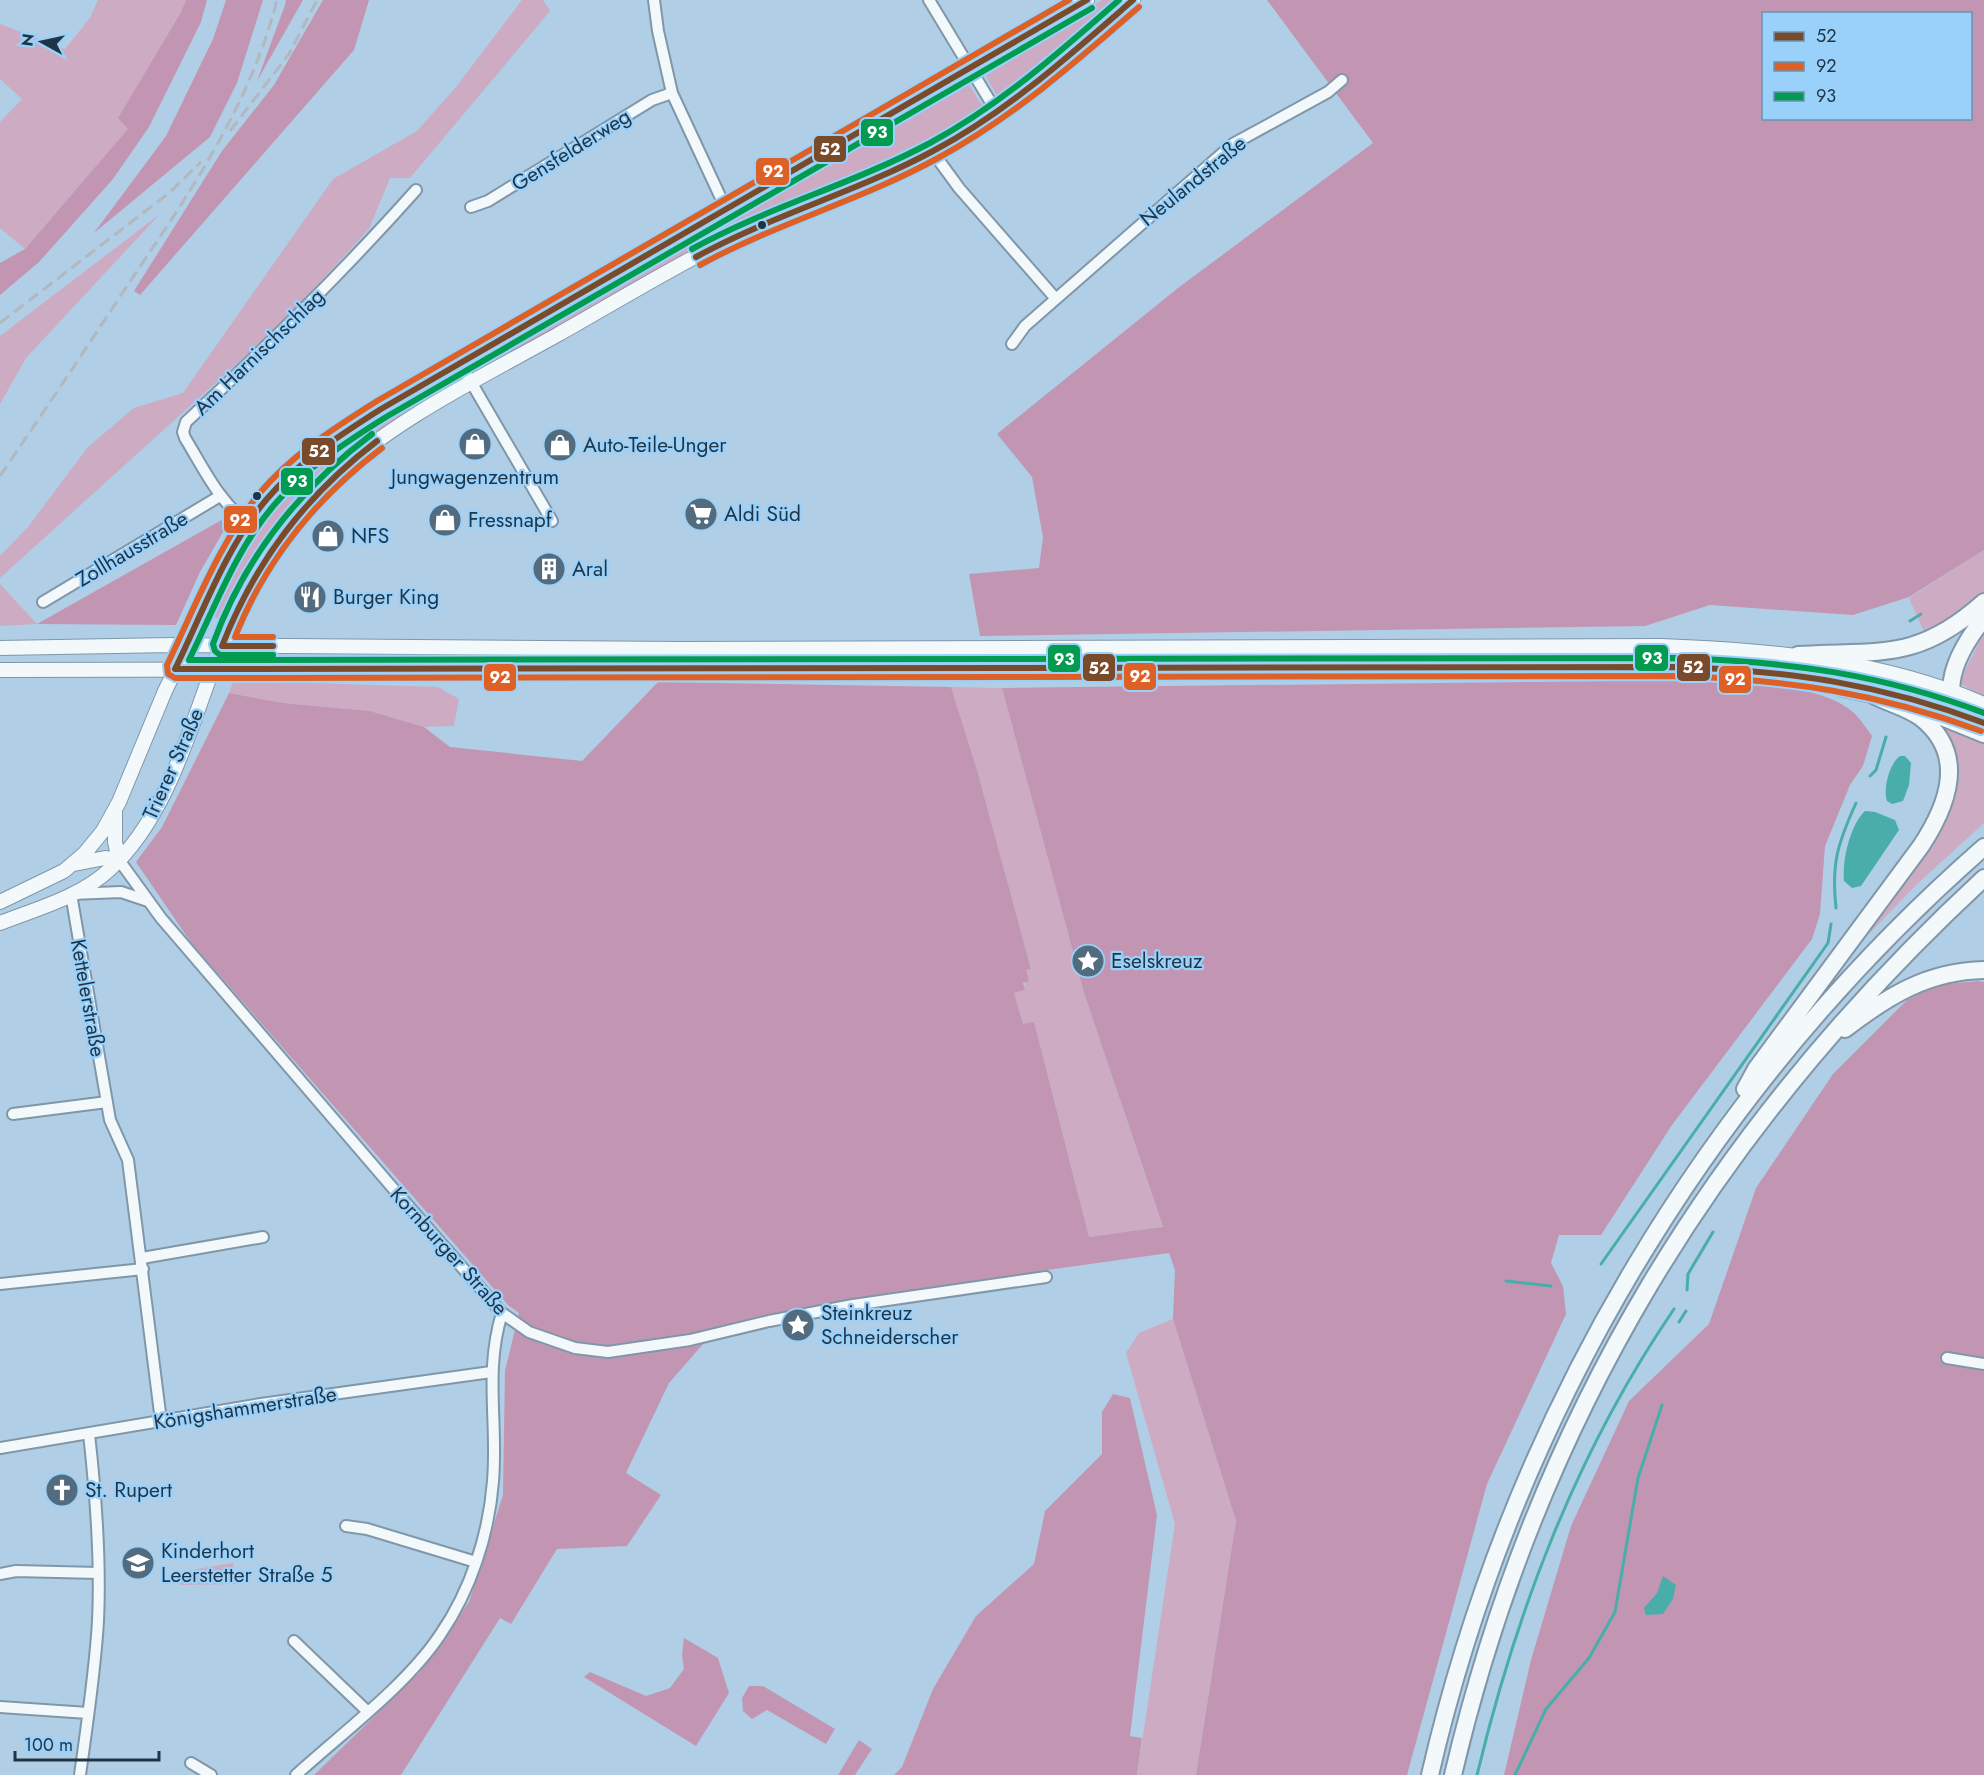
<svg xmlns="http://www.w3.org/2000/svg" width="1984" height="1775" font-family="Jost,sans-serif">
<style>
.green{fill:#cdabc3}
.forest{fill:#c296b2;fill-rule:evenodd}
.water{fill:#49ada9}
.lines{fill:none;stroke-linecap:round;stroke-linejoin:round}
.stream{stroke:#49ada9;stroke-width:3}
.minor-casing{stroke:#8097a9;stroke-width:14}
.major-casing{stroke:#8097a9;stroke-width:16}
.highway-casing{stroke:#8097a9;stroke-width:20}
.minor{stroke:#f3f8fb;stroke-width:10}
.major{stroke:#f3f8fb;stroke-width:14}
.highway{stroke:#f3f8fb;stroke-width:16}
.rail{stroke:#b1b8be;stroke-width:3;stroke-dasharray:12 6;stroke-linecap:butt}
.bus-1-casing{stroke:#9ad1fb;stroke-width:10}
.bus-2-casing{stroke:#9ad1fb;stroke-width:10}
.bus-3-casing{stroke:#9ad1fb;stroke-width:10}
.bus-1{stroke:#7a4b2a;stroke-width:6}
.bus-2{stroke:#dd6026;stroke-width:6}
.bus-3{stroke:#039b50;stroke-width:6}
.bus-dot{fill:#1f3546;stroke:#9ad1fb;stroke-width:2}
.labels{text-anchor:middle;stroke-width:4.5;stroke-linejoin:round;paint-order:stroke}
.street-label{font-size:21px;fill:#1f3546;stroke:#9ad1fb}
.poi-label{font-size:21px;fill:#1f3546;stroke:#9ad1fb;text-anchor:start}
.line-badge{stroke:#9ad1fb;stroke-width:2}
.badge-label{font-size:16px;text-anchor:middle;font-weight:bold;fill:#fff}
</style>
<rect width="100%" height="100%" fill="#b0cee5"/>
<path class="green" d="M98 0H186L129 129 25 249 0 228V122L22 99 0 79V24L65 49 90 18Z
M522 0H543L550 11 410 178H390L369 229 286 319 0 578V556L28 527 88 447 134 408 183 393 333 179 417 131 456 87Z
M1102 0H1127L1005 102 1000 101 984 73Z
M966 80 985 110 986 117 965 132 775 216 479 375 476 371 478 358Z
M160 214 26 358 0 404V336Z
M452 378 457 379 458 383 314 489 227 619 211 617C225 586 237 554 255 525 288 470 392 400 452 378Z
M1984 550V594L1969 607 1925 634 1909 598Z
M0 584 37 624 0 626Z
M1984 632V697L1959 683Z
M236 675 245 681 438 687 459 699 454 726 424 727 370 711 283 703 229 693Z
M951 687 1002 688 1085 996 1163 1228 1089 1237 1034 1023 1023 1024 1014 993 1024 990 1026 970 1031 969 977 770Z
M1936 723 1984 742V823L1916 885 1869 934 1868 932C1895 894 1970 813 1957 765 1953 751 1943 736 1936 723Z
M1173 1319 1236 1521 1196 1775H1137L1175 1524 1126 1353 1139 1333Z
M233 1563 236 1584 180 1585 179 1572Z"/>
<path class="forest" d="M186 0H207L201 22 149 127 113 179 39 262 0 295V263L25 249 128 129 118 118 180 14Z
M226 0H263L237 83 210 137 94 233 166 136 213 39Z
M286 0H303L257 81 285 5Z
M323 0H369L354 50 140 295 134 291 222 151 274 85Z
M1267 0H1984V550L1909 597 1853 615 1710 605 1645 626 980 636 969 574 1039 568 1043 537 1032 477 997 434 1178 288 1373 143ZM1764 14H1970V118H1764Z
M234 513 200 572 176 625 37 624Z
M1691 680C1737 684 1820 681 1855 714 1861 720 1867 729 1872 736L1863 766 1850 785 1825 846 1820 914 1812 939 1672 1125 1601 1235H1559L1551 1263 1563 1286 1566 1314 1487 1484 1407 1775H1196L1236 1521 1173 1319 1175 1270 1169 1253 1040 1271 717 1328 669 1383 626 1473 661 1495 627 1546 557 1549 511 1624 500 1618 401 1775H314L420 1672 469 1602 503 1495 505 1371 519 1313 508 1305 192 944 136 862 162 827 229 693 283 703 370 711 424 727 450 747 582 761 658 682 951 687 977 770 1031 969 1026 970 1029 981 1023 983 1025 990 1014 993 1023 1024 1034 1022 1089 1237 1163 1227 1085 996 1002 688Z
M1978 981 1984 982V1775H1504L1531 1660 1571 1526 1629 1401 1709 1324 1756 1188 1833 1074 1907 1000 1936 985Z
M1113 1394 1130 1398 1157 1515 1130 1736 1142 1738 1137 1775H894L902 1767 933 1689 976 1616 1034 1564 1045 1511 1102 1454V1412Z
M684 1638 718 1658 729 1693 696 1746 584 1677 590 1672 646 1696 670 1688 684 1669 682 1655Z
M749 1686H763L835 1729 826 1744 767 1710 752 1719 743 1711 742 1698Z
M859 1740 872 1749 855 1775H838Z"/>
<path class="water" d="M1900 756H1905L1911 763 1909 785 1903 801 1892 804 1887 801C1883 789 1889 764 1900 756Z
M1865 811 1875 812 1895 820 1899 830 1861 886 1852 888 1844 881C1842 861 1850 825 1865 811Z
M1663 1576 1676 1585 1673 1599 1663 1614 1646 1615 1644 1608 1657 1593Z"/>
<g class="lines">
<path class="stream" d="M1910 621 1921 614
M1870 776 1876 770 1886 737
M1836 908C1831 863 1838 843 1856 803
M1601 1264 1828 943 1831 924
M1506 1281 1551 1286
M1687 1290 1688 1274 1713 1232
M1679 1322 1686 1311
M1477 1775C1517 1609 1577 1451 1674 1309
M1515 1775 1546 1709 1589 1658 1615 1612 1638 1478 1662 1405"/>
<defs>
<path id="minor" d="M654 0 658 31 672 93 726 209
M929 0 996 111
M932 151 959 188 1056 299
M471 207 488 201 652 100 672 93
M1012 344 1025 326 1233 144 1328 92 1342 80
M460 363 552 521
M249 524C219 502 204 469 185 438L183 432 186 422C266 348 343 272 416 190
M43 602 220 496
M119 860 161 918 391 1186 502 1313 529 1332 575 1348 608 1352 690 1340 769 1321 853 1305 1046 1277
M148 901 121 892 71 894 110 1120 128 1160 161 1421
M13 1114 107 1102
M142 1258 263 1237
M0 1284 143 1269
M1947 1358 1984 1364
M0 1448 261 1404 491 1372
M346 1526 367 1529 476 1562
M0 1574 16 1571 98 1573
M294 1641 367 1711
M0 1707 88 1713
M191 1763 211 1775
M80 1775C87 1724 95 1673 98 1621 101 1558 96 1496 89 1434
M296 1775C342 1733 406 1686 440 1635 471 1590 489 1534 493 1481 498 1422 484 1372 502 1313"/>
<path id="major" d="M0 648 172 645 681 649 1661 646C1771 650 1881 660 1984 704
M0 670 1677 667C1785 670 1884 679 1984 723
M115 811V842L119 860
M74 864 105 858 119 860
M0 902 64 871 85 853 103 831 119 802 165 691 235 548 266 500 313 455 381 409 726 209 971 71 1087 0
M0 923C36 909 80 897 109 870 177 809 198 693 235 612 256 564 289 518 327 482 393 420 478 379 557 335 628 295 697 252 772 219 825 195 881 178 933 151 1006 113 1071 54 1133 0"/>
<path id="highway" d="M1798 655C1880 650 1917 662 1984 602
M1814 677 1843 688 1882 696
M1912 705 1984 734
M1956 711C1941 680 1965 642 1984 618
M1845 1029C1888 996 1928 971 1984 970
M1745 1089 1756 1069 1921 846C1948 805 1968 754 1920 717 1906 707 1888 703 1873 695
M1430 1775C1513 1416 1707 1090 1984 847
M1453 1775C1537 1417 1716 1126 1984 878"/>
</defs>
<use href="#minor" class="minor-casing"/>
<use href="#major" class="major-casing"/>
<use href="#highway" class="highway-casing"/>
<use href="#minor" class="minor"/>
<use href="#major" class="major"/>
<use href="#highway" class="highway"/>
<path class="rail" d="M230 131 289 54 317 0
M0 323 169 193 201 162
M0 476C43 413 85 350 127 286 187 197 250 106 277 0"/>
<defs>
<path id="bus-1" d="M1087 0 381 409C340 435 298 462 266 500 225 549 203 612 175 669L1681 667C1791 671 1881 684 1984 723
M696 257C772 215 857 192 933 151 1007 112 1070 55 1133 0
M273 646H222C255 562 305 496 377 441"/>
<path id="bus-2" d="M1069 0 377 401C334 428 290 456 258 495 218 546 195 607 167 665L168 674 175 678 1680 676C1789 680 1878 693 1981 731
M700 265C777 223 862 200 938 158 1012 118 1076 62 1139 7
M273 637H235C266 559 316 498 382 448"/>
<path id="bus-3" d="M1092 8 386 417C346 442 306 468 275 504 236 549 215 607 189 660L1681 658C1790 662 1881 674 1984 713
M692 249C768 207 853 184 930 143 1000 105 1060 52 1119 0
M273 655H220L215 651 213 644C244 558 299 489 372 434"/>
</defs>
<use href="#bus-1" class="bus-1-casing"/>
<use href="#bus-2" class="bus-2-casing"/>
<use href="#bus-3" class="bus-3-casing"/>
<use href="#bus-1" class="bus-1"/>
<use href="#bus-2" class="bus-2"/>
<use href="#bus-3" class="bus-3"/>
</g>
<defs>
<symbol id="shop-disc" viewBox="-11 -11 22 22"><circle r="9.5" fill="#526b7e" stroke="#9ad1fb"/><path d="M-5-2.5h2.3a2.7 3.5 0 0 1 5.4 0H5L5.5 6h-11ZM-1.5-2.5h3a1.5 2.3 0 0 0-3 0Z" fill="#fff"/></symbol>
<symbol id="supermarket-disc" viewBox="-11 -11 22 22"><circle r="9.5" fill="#526b7e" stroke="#9ad1fb"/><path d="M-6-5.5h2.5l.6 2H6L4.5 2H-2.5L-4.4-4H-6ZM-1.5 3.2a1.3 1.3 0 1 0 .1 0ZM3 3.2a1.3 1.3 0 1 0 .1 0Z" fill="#fff"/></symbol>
<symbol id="building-disc" viewBox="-11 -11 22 22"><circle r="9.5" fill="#526b7e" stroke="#9ad1fb"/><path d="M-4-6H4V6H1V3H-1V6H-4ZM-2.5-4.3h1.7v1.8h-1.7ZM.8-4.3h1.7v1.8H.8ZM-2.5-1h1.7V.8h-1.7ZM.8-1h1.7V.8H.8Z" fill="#fff"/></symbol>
<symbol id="restaurant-disc" viewBox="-11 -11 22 22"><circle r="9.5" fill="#526b7e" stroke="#9ad1fb"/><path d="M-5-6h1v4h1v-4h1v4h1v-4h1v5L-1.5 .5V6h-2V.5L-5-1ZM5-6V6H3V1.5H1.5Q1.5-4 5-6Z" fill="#fff"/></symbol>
<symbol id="sight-disc" viewBox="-11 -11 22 22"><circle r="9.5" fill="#526b7e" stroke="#9ad1fb"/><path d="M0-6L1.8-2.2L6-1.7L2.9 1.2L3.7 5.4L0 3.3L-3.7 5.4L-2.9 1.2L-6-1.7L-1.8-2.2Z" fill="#fff"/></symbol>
<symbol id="church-disc" viewBox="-11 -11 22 22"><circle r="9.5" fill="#526b7e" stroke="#9ad1fb"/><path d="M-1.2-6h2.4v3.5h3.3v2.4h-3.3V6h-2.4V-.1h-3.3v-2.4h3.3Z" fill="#fff"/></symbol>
<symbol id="school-disc" viewBox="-11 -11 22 22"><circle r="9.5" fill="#526b7e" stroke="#9ad1fb"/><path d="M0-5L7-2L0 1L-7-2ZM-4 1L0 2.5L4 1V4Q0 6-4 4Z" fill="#fff"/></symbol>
</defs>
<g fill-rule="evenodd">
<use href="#shop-disc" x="456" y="425" width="38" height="38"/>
<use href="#shop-disc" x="541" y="426" width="38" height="38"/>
<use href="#supermarket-disc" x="682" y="495" width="38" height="38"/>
<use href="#shop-disc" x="426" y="501" width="38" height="38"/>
<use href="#shop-disc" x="309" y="517" width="38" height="38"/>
<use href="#building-disc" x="530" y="550" width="38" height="38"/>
<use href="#restaurant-disc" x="291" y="578" width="38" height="38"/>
<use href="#sight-disc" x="1069" y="942" width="38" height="38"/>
<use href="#sight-disc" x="779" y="1306" width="38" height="38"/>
<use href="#church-disc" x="43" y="1471" width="38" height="38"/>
<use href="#school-disc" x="119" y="1544" width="38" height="38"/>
</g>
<g class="bus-dot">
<circle cx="762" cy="225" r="5"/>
<circle cx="257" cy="496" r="5"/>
</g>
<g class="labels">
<g class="street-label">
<text transform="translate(571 150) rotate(-32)" y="7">Gensfelderweg</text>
<text transform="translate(1193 181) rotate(-39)" y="7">Neulandstraße</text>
<text transform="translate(259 352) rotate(-44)" y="7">Am Harnischschlag</text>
<text transform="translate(132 549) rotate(-31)" y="7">Zollhausstraße</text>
<text transform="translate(173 764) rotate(-66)" y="7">Trierer Straße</text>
<text transform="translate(88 998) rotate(80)" y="7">Kettelerstraße</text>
<text transform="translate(449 1251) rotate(48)" y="7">Kornburger Straße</text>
<text transform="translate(245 1408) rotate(-9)" y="7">Königshammerstraße</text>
</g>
<g class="poi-label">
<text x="583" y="452">Auto-Teile-Unger</text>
<text x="475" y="484" text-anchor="middle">Jungwagenzentrum</text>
<text x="724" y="521">Aldi Süd</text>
<text x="468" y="527">Fressnapf</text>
<text x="351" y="543">NFS</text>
<text x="572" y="576">Aral</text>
<text x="333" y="604">Burger King</text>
<text x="1111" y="968">Eselskreuz</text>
<text x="821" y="1320">Steinkreuz<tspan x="821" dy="24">Schneiderscher</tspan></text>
<text x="85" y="1497">St. Rupert</text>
<text x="161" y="1558">Kinderhort<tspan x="161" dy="24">Leerstetter Straße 5</tspan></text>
</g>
</g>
<g class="line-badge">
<rect x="860" y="118" width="34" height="29" rx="6" fill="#039b50"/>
<rect x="813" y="135" width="34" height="28" rx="6" fill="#7a4b2a"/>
<rect x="755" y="157" width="35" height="29" rx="6" fill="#dd6026"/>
<rect x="301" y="437" width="35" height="29" rx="6" fill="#7a4b2a"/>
<rect x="280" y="467" width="34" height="29" rx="6" fill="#039b50"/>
<rect x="223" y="505" width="35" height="29" rx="6" fill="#dd6026"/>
<rect x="1634" y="644" width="35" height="28" rx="6" fill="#039b50"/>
<rect x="1047" y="644" width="34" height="29" rx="6" fill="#039b50"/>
<rect x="1676" y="653" width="35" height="29" rx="6" fill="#7a4b2a"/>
<rect x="1082" y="653" width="34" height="29" rx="6" fill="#7a4b2a"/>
<rect x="1123" y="662" width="34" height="29" rx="6" fill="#dd6026"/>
<rect x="483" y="663" width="34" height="29" rx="6" fill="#dd6026"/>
<rect x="1718" y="665" width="34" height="29" rx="6" fill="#dd6026"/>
</g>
<g class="badge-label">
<text x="877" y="138">93</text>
<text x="830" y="155">52</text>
<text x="773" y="177">92</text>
<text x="319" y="457">52</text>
<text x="297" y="487">93</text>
<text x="240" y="526">92</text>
<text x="1652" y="664">93</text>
<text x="1064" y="665">93</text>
<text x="1693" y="673">52</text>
<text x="1099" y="674">52</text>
<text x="1140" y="682">92</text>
<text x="500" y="683">92</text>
<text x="1735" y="685">92</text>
</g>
<rect x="1762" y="12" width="210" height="108" fill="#9ad1fb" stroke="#6993b3" stroke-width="1.5"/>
<rect x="1774" y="32" width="30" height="9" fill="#7a4b2a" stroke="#6993b3" stroke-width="1.5"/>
<text x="1816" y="42" font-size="18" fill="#1f3546">52</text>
<rect x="1774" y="62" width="30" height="9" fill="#dd6026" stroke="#6993b3" stroke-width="1.5"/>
<text x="1816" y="72" font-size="18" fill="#1f3546">92</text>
<rect x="1774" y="92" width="30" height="9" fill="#039b50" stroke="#6993b3" stroke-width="1.5"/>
<text x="1816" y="102" font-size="18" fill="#1f3546">93</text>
<g transform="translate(42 42) rotate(278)" stroke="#9ad1fb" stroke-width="4.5" paint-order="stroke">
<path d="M0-4.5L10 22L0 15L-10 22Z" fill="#1f3546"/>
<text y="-9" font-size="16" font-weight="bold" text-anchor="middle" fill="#1f3546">N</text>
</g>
<path d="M15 1751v9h144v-9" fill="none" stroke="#1f3546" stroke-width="3"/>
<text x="24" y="1751" font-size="18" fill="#1f3546" stroke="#9ad1fb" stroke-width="4.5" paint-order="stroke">100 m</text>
</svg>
